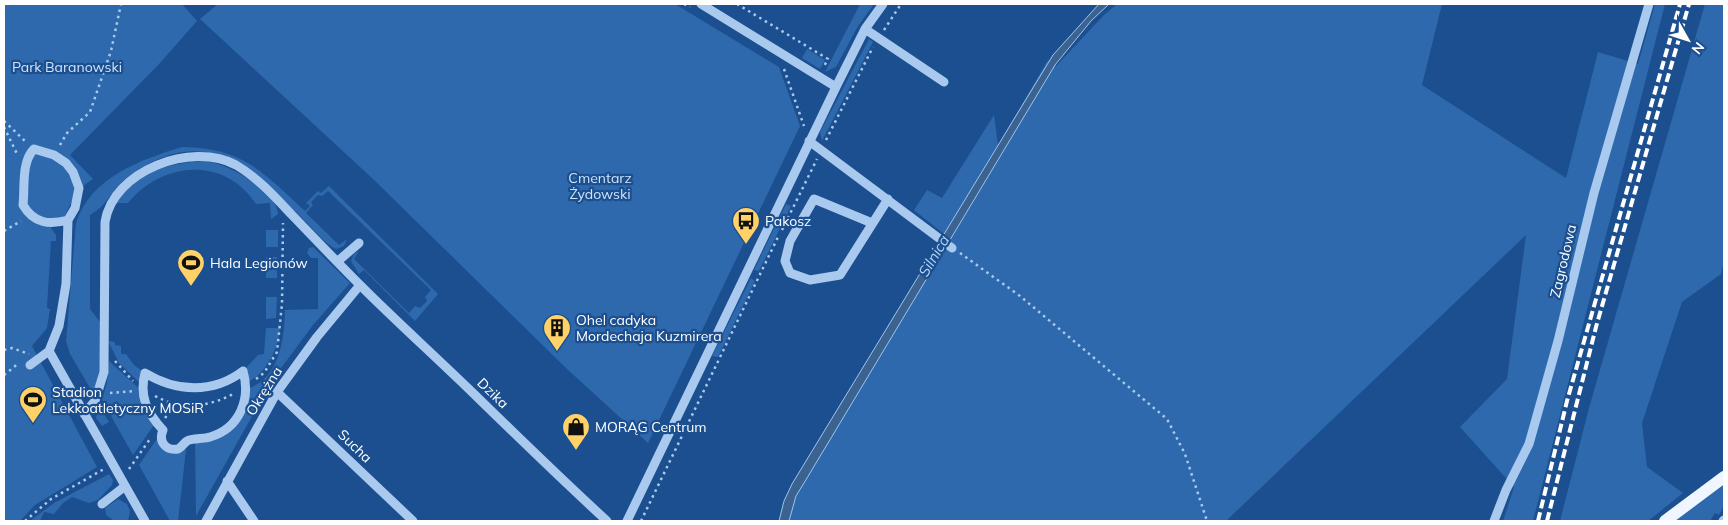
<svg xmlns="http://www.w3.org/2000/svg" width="1728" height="525" font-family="Mulish,sans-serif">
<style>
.green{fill:#2e69ad}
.water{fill:#3c6290;stroke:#9cc4f0}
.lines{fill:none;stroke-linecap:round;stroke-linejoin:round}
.path{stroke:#a9c9ee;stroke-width:2.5;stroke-dasharray:2.5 4;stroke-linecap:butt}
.minor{stroke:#a9c9ee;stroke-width:9}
.major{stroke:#f0f6ff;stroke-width:12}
.rail{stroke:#fff;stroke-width:4;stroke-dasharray:9 4;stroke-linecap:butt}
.labels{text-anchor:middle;stroke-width:4.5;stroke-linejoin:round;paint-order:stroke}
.park-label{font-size:14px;fill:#cfe3fa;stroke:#1b4f8f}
.poi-label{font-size:14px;fill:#fff;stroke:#1b4f8f;text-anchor:start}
.street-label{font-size:14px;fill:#fff;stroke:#1b4f8f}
.water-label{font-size:15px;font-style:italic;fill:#b5d3f5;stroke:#1b4f8f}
</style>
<rect width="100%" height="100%" fill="#1b4f8f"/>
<path class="green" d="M4 4H182L197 21 160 63 70 155 93 179C74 191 74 197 65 216L53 222 51 228 56 235V241H51L47 308 50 309 47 328 32 346 97 467 35 505 20 521H4Z
M218 4H675L779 67 800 126 648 443 567 369 373 179 200 19Z
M860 4H874L858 26 836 67 825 72Z
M1117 4H1442L1422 85 1566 178 1598 52 1638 64 1655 4H1665L1533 521H1503L1514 487 1460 427 1507 379 1526 235 1226 521H779L784 501 792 484 944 234 914 210 927 190 942 198 994 115 998 145 1048 60 1056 66 1104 15Z
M1705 4H1724V261L1721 274 1682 302 1642 423 1647 467 1683 493 1648 521H1560L1589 408Z
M869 39 873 42 822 141 820 132Z
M807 49 825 60 820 69 802 58Z
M182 147C243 148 263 172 305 211L310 206 306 203 318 191 321 193 329 186 438 294 415 321 364 270 359 274 351 261 354 254 359 251 354 259 409 313 415 306 420 308 427 301 425 297 431 290 328 191 322 196 318 195 311 202 313 205 306 213 339 245 347 239 344 246 336 249C325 244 314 230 305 221 261 178 217 128 150 163 141 168 129 175 122 182 109 195 106 206 90 215V309L100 322V371L93 393 70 354 66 341 76 223C91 177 140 160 182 147Z
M205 161C226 163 277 190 278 214L271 219 270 203 256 204C224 155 161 162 128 203H115C142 171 165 163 205 161Z
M786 204 791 206 759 271 754 270Z
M266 230H278V247H266Z
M313 247 350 283 313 325 273 379 196 516 195 440 228 428 247 389C280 378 284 340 285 310L318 309V258H311L307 253 309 248Z
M266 257H277V278H266Z
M751 278 755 281 718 357 712 356Z
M266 297H277L276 318 266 319Z
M266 328H280C278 350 267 372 247 383L243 371 258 355 264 354Z
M108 341 115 342V345L121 346V354H126L134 365 145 373 143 386 119 363Z
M109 361 143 392 156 422 133 455 102 400 107 382Z
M99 405 109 422 102 426 96 418Z
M163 430 161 432 171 449 187 441 178 521H170L139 465Z
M109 474 113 480 112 485 98 500 89 503 72 497 63 503 54 514 44 512 40 521H30L54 503Z
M1724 484V506L1719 515 1715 513 1710 521H1674Z
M118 499 127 504 130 511 128 521H111L112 519 106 515 105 508Z"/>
<path class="water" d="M1099 4H1109L1091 21 1055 65 804 483 796 496 789 521H779L784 501 792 484 1053 55Z"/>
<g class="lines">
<path class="path" d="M684 4 690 7
M737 4 828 59 823 68
M884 30 901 4
M784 69 804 126
M4 121 27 143
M4 127 18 156
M826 140 873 47
M60 145 67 133 90 112 111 51 121 4
M782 230 817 159
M4 231 21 221
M960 253 1020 296 1167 419 1185 454 1207 521
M4 350 12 348 29 354
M115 361 133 381
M4 375 19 363
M256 379 264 373 277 352 282 304 283 223
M110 393 134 391
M155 396C182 411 209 407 235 393
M165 418 175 405
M129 469 150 439
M25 521 51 499 104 469
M641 521 778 237"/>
<path class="minor" d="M701 4 836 87
M865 29 944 82
M809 141 952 248
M872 223 814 199 790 241 785 261 790 273 810 280 840 275 888 199
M338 261 359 243
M49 351 145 521
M30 365 49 351 59 326 66 284 68 220 75 208 79 188 73 172 66 163 54 155 34 149C21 162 25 188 23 205 34 224 50 225 68 220
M243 371C251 399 240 428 210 437 204 439 192 438 187 441 184 443 182 447 178 449 166 451 158 442 163 430 147 413 139 396 145 373 176 392 213 394 243 371Z
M277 392 413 521
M84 414 95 401 104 372 105 222C113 171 191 141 236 165 258 178 275 197 292 215 315 239 338 263 361 286 397 322 436 357 473 393 517 436 561 479 607 521
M227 481 254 521
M102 504 124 487
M206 521 277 392 317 337 360 285
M627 521 836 87 865 29 883 4
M1494 521 1506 490 1529 444 1558 341 1594 193 1649 4
M1723 521 1724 520"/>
<path class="major" d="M1665 521 1724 477"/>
<path class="rail" d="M1538 521 1567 401 1680 4
M1547 521 1596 327 1689 4"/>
</g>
<defs>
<symbol id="bus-pin" viewBox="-11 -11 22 30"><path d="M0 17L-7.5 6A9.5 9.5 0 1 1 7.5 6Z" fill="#ffd166" stroke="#1b4f8f"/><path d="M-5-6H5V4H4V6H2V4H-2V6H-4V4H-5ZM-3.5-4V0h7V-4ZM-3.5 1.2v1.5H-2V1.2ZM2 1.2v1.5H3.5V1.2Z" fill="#111"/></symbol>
<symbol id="stadium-pin" viewBox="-11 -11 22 30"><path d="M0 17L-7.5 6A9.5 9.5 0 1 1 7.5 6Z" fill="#ffd166" stroke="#1b4f8f"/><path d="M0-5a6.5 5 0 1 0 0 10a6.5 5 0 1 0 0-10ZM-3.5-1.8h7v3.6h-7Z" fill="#111"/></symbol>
<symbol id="building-pin" viewBox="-11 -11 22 30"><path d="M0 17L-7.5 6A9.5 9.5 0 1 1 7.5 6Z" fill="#ffd166" stroke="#1b4f8f"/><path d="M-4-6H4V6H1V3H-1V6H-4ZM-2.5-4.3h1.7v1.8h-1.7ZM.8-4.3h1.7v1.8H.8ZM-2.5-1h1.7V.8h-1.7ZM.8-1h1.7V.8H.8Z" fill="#111"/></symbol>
<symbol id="shop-pin" viewBox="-11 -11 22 30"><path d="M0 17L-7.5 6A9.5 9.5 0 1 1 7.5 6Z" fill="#ffd166" stroke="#1b4f8f"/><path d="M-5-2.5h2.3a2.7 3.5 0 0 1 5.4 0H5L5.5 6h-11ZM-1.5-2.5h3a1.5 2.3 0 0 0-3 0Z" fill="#111"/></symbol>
</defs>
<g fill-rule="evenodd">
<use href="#bus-pin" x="730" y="205" width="32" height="43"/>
<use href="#stadium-pin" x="175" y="247" width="32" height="43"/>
<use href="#building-pin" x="541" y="312" width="32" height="43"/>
<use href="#stadium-pin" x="17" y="384" width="32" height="43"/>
<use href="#shop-pin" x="560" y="411" width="32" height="43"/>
</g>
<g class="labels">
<g class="park-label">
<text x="67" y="72">Park Baranowski</text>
<text x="600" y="183">Cmentarz<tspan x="600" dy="16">Żydowski</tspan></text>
</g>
<g class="poi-label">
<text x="765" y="226">Pakosz</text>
<text x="210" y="268">Hala Legionów</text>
<text x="576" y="325">Ohel cadyka<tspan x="576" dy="16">Mordechaja Kuzmirera</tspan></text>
<text x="52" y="397">Stadion<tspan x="52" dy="16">Lekkoatletyczny MOSiR</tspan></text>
<text x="595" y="432">MORĄG Centrum</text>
</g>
<g class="street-label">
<text transform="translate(1563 261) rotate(-77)" y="5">Zagrodowa</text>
<text transform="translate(264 391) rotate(-58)" y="5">Okrężna</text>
<text transform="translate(493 393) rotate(44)" y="5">Dzika</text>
<text transform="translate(355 446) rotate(44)" y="5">Sucha</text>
</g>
<g class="water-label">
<text transform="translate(934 256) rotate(-59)" y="5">Silnica</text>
</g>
</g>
<rect width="1728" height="525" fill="none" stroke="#ffffff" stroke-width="10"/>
<g transform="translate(1688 40) rotate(129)" stroke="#1b4f8f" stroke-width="4" paint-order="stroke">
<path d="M0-4L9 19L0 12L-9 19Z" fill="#ffffff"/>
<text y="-8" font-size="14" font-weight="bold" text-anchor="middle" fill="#ffffff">N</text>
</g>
</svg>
